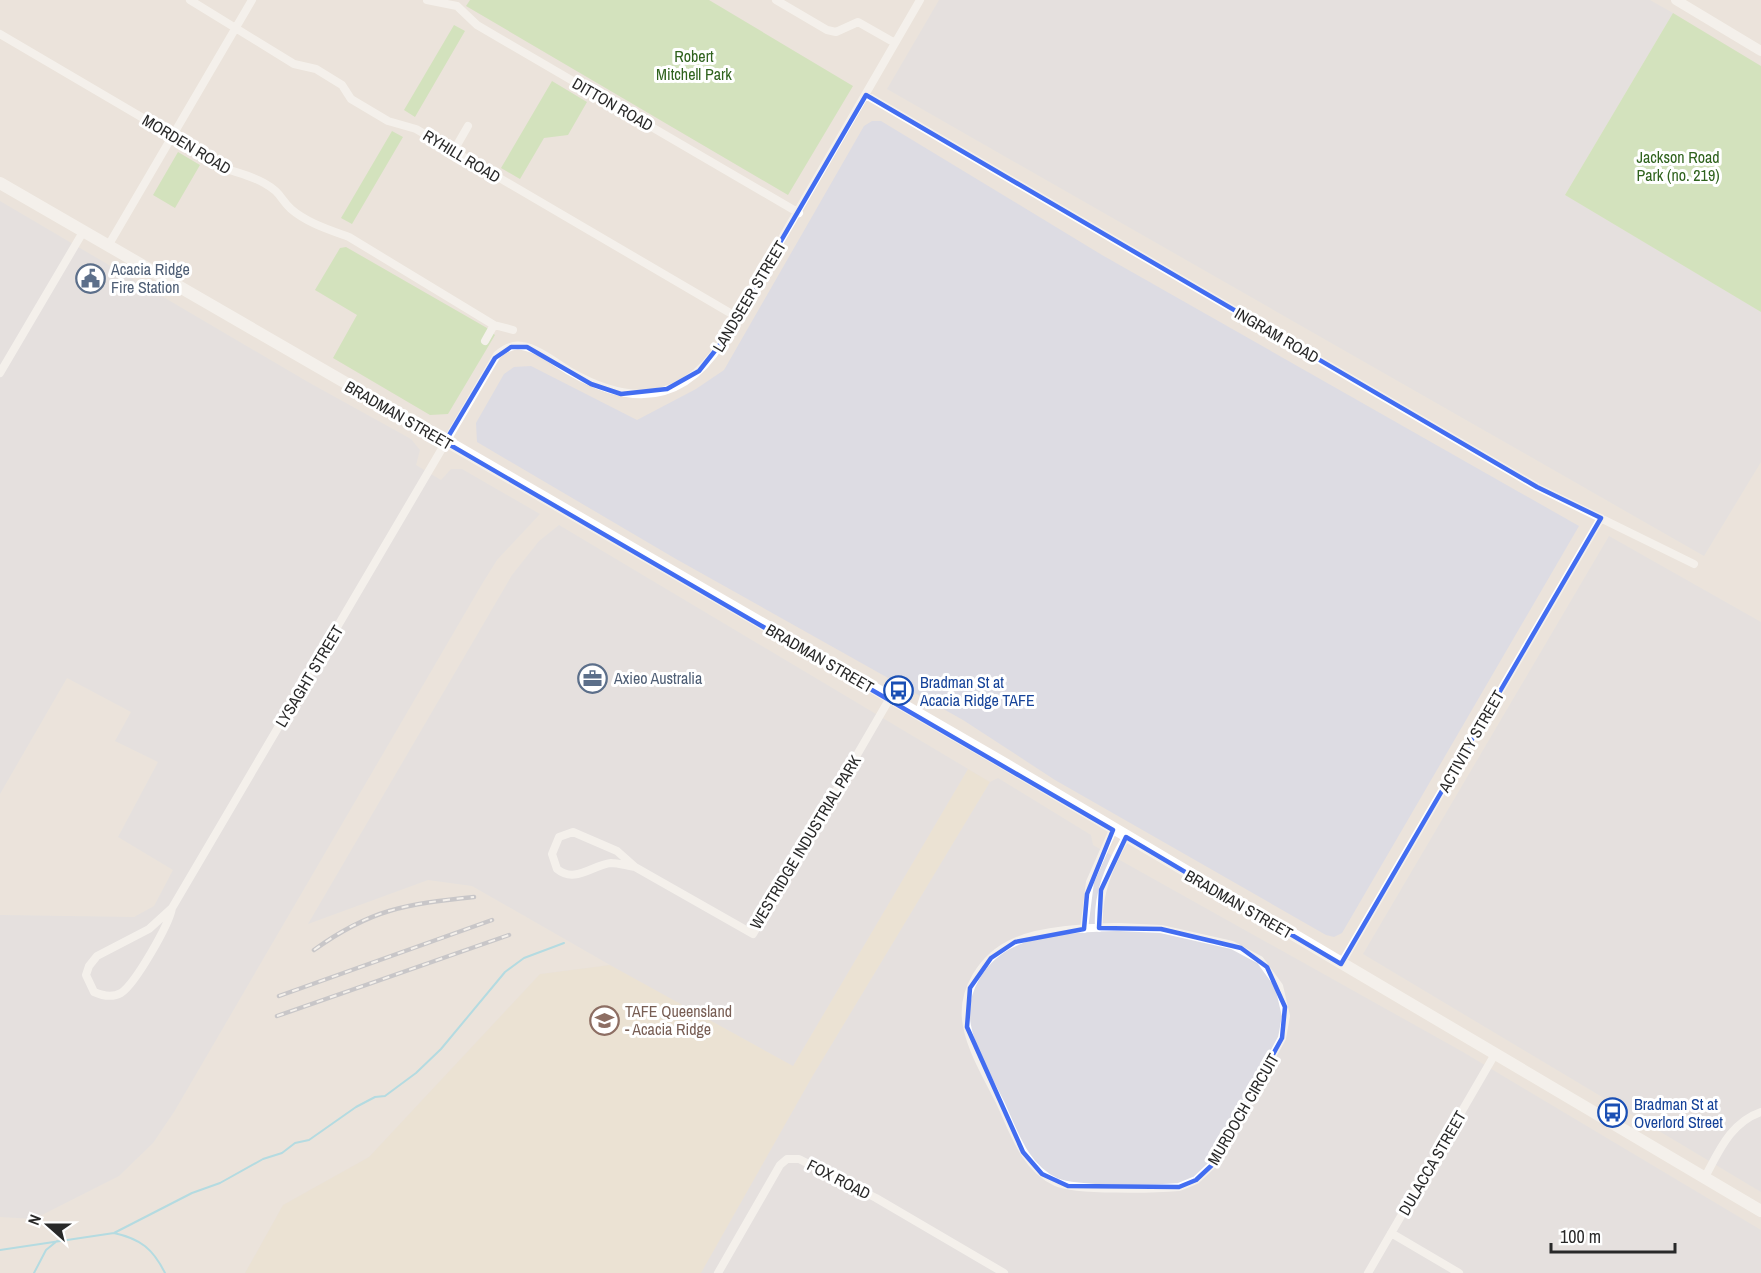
<svg xmlns="http://www.w3.org/2000/svg" width="1761" height="1273" font-family="'Archivo Narrow',sans-serif">
<style>
.industrial{fill:#dddce3}
.education{fill:#ecdfcb}
.green{fill:#b6df9a}
.lines{fill:none;stroke-linecap:round;stroke-linejoin:round}
.stream{stroke:#72d0e8;stroke-width:2}
.minor{stroke:#fff;stroke-width:8}
.tertiary{stroke:#fff;stroke-width:10}
.secondary{stroke:#fff;stroke-width:12}
.rail-casing{stroke:#9ea3b2;stroke-width:4.5}
.rail{stroke:#fff;stroke-width:2;stroke-dasharray:7;stroke-linecap:butt}
.marked{fill:none;stroke:#426df1;stroke-width:4.5;stroke-linejoin:round}
.labels{text-anchor:middle;stroke-width:6;stroke-linejoin:round;paint-order:stroke}
.park-label{font-size:16px;fill:#2f621d;stroke:#fff}
.street-label{font-size:16px;fill:#292929;stroke:#fff}
.service-label{font-size:16px;fill:#4e5e75;stroke:#fff;text-anchor:start}
.transit-label{font-size:16px;fill:#164399;stroke:#fff;text-anchor:start}
.education-label{font-size:16px;fill:#785e54;stroke:#fff;text-anchor:start}
</style>
<rect width="100%" height="100%" fill="#ebe3db"/>
<path class="industrial" d="M939 0H1650L1673 13 1565 195 1761 312V462L1704 556 887 89Z
M872 121H881L1102 255 1579 526 1342 933 1334 937 1326 935 1055 780 963 720 676 559 477 442 476 423 504 374 514 367 531 366 637 420 696 389 724 370 864 126Z
M0 201 308 382 411 439 420 450 416 465 441 480 451 469H462L540 514 497 560 482 584 174 1112 153 1143 119 1176 34 1219 0 1217V915L134 917 154 906 173 870 118 837 158 762 115 741 131 712 67 678 0 794Z
M559 525 990 782 998 778 1091 835 1093 845 1463 1052 1761 1230V1273H245L283 1205 369 1157 540 974 610 965 472 886 428 880 308 924 512 575 539 541Z
M1609 536 1761 622V1192L1363 954Z"/>
<path class="education" d="M968 769 990 782 812 1077 701 1273H245L283 1205 369 1157 540 974 610 965 793 1066Z"/>
<path class="green" d="M470 0H709L853 86 788 195 466 6Z
M1673 13 1761 66V312L1565 195Z
M454 25 465 31 415 117 404 110Z
M552 81 587 102 568 135 544 138 520 179 501 168Z
M392 131 403 137 352 224 341 218Z
M178 152 200 165 175 208 153 195Z
M346 247 487 328 495 335 448 414 430 415 333 358 357 315 315 290 340 248Z"/>
<g class="lines">
<path class="stream" d="M114 1233C141 1239 153 1249 165 1273
M0 1250 114 1233 192 1193 220 1183 263 1159 282 1153 295 1143 309 1140 356 1107 375 1097 385 1096 416 1073 441 1049 505 972 524 958 564 943
M34 1273 46 1250 57 1241"/>
<path class="minor" d="M190 0 294 64 316 69 342 85 351 99 388 121 416 129 737 317
M427 0 457 6 477 25 799 213
M776 0 827 30 836 32 858 22 895 43
M0 34 194 148C218 173 239 169 264 183 282 193 279 198 291 209 307 223 330 230 349 237L494 325 513 330
M866 95 1537 487 1694 564
M453 152 468 126
M108 246 252 0
M485 341 494 325
M0 373 83 232
M635 867C627 866 619 863 611 863 592 865 575 884 557 869L552 854 559 837 573 832 617 851 635 867 753 934 890 698
M172 908 149 929 97 956 89 966 86 975 94 992C103 996 112 998 121 993 135 984 169 925 172 908L497 355C504 349 512 344 522 346 538 348 557 364 571 372 630 406 683 404 722 342L920 0
M1119 927 1161 929 1232 945 1260 960 1279 986 1286 1016 1282 1038 1212 1165 1196 1180 1179 1187C1155 1189 1076 1191 1056 1182 1024 1167 1014 1132 1000 1102 988 1078 972 1052 967 1026 960 991 983 956 1015 942 1043 929 1089 928 1119 927Z
M1099 928C1097 893 1109 867 1126 837
M1084 929 1090 882 1113 830
M1341 964 1601 518
M1705 1177C1719 1151 1731 1122 1761 1112
M1391 1233 1459 1273
M718 1273 780 1165 787 1159H799L876 1198 1004 1273
M1368 1273 1495 1054"/>
<path class="tertiary" d="M1676 0 1761 51"/>
<path class="secondary" d="M0 183 1005 764 1761 1211"/>
<defs>
<path id="rail" d="M314 950C371 909 406 904 474 897
M279 996 492 920
M277 1016 509 935"/>
</defs>
<use href="#rail" class="rail-casing"/>
<use href="#rail" class="rail"/>
</g>
<path d="M0 0H1761V1273H0ZM866 95 1537 487 1601 518 1341 964 1126 837 1101 890 1099 928 1161 929 1241 948 1267 967 1285 1007 1282 1038 1212 1165 1196 1180 1179 1187 1068 1186 1042 1174 1023 1152 967 1027 970 988 991 958 1015 942 1084 929 1087 894 1113 830 445 442 495 358 511 347H527L591 384 621 394 667 389 699 371 722 342Z" fill="#ebe3db" fill-opacity=".55" fill-rule="evenodd"/>
<path class="marked" d="M866 95 1537 487 1601 518 1341 964 1126 837 1101 890 1099 928 1161 929 1241 948 1267 967 1285 1007 1282 1038 1212 1165 1196 1180 1179 1187 1068 1186 1042 1174 1023 1152 967 1027 970 988 991 958 1015 942 1084 929 1087 894 1113 830 445 442 495 358 511 347H527L591 384 621 394 667 389 699 371 722 342Z"/>
<defs>
<symbol id="civic-ring" viewBox="-11 -11 22 22"><circle r="9.5" fill="#fff" stroke="#5c6f8a" stroke-width="1.5"/><path d="M-.6-6.5H3V-4.5H.6V-3L4-1V1h2V6H-6V1h2V-1L-.6-3ZM-1.2 2.5V6h2.4V2.5Z" fill="#5c6f8a"/></symbol>
<symbol id="office-ring" viewBox="-11 -11 22 22"><circle r="9.5" fill="#fff" stroke="#5c6f8a" stroke-width="1.5"/><path d="M-6-3h4V-5.5h4V-3h4V5H-6ZM-1-4.5V-3h2v-1.5ZM-6 0V1H6V0Z" fill="#5c6f8a"/></symbol>
<symbol id="bus-ring" viewBox="-11 -11 22 22"><circle r="9.5" fill="#fff" stroke="#1a4fb4" stroke-width="1.5"/><path d="M-5-6H5V4H4V6H2V4H-2V6H-4V4H-5ZM-3.5-4V0h7V-4ZM-3.5 1.2v1.5H-2V1.2ZM2 1.2v1.5H3.5V1.2Z" fill="#1a4fb4"/></symbol>
<symbol id="university-ring" viewBox="-11 -11 22 22"><circle r="9.5" fill="#fff" stroke="#8d6e63" stroke-width="1.5"/><path d="M0-5L7-2L0 1L-7-2ZM-4 1L0 2.5L4 1V4Q0 6-4 4Z" fill="#8d6e63"/></symbol>
</defs>
<g fill-rule="evenodd">
<use href="#civic-ring" x="74" y="262" width="33" height="33"/>
<use href="#office-ring" x="576" y="662" width="33" height="33"/>
<use href="#bus-ring" x="882" y="674" width="33" height="33"/>
<use href="#university-ring" x="588" y="1004" width="33" height="33"/>
<use href="#bus-ring" x="1596" y="1096" width="33" height="33"/>
</g>
<g class="labels">
<g class="park-label">
<text x="694" y="62">Robert<tspan x="694" dy="18">Mitchell Park</tspan></text>
<text x="1678" y="163">Jackson Road<tspan x="1678" dy="18">Park (no. 219)</tspan></text>
</g>
<g class="street-label">
<text transform="translate(613 104) rotate(30)" y="6">DITTON ROAD</text>
<text transform="translate(187 144) rotate(31)" y="6">MORDEN ROAD</text>
<text transform="translate(462 156) rotate(31)" y="6">RYHILL ROAD</text>
<text transform="translate(749 296) rotate(-59)" y="6">LANDSEER STREET</text>
<text transform="translate(1277 335) rotate(30)" y="6">INGRAM ROAD</text>
<text transform="translate(399 415) rotate(30)" y="6">BRADMAN STREET</text>
<text transform="translate(820 658) rotate(30)" y="6">BRADMAN STREET</text>
<text transform="translate(309 676) rotate(-59)" y="6">LYSAGHT STREET</text>
<text transform="translate(1471 741) rotate(-60)" y="6">ACTIVITY STREET</text>
<text transform="translate(805 842) rotate(-59)" y="6">WESTRIDGE INDUSTRIAL PARK</text>
<text transform="translate(1239 904) rotate(30)" y="6">BRADMAN STREET</text>
<text transform="translate(1243 1109) rotate(-60)" y="6">MURDOCH CIRCUIT</text>
<text transform="translate(1432 1163) rotate(-60)" y="6">DULACCA STREET</text>
<text transform="translate(839 1179) rotate(27)" y="6">FOX ROAD</text>
</g>
<g class="service-label">
<text x="111" y="275">Acacia Ridge<tspan x="111" dy="18">Fire Station</tspan></text>
<text x="614" y="684">Axieo Australia</text>
</g>
<g class="transit-label">
<text x="920" y="688">Bradman St at<tspan x="920" dy="18">Acacia Ridge TAFE</tspan></text>
<text x="1634" y="1110">Bradman St at<tspan x="1634" dy="18">Overlord Street</tspan></text>
</g>
<g class="education-label">
<text x="625" y="1017">TAFE Queensland<tspan x="625" dy="18">- Acacia Ridge</tspan></text>
</g>
</g>
<g transform="translate(48 1225) rotate(291)" stroke="#ffffff" stroke-width="4.5" paint-order="stroke">
<path d="M0-4.5L10 22L0 15L-10 22Z" fill="#292929"/>
<text y="-9" font-size="16" font-weight="bold" text-anchor="middle" fill="#292929">N</text>
</g>
<path d="M1551 1243v9h124v-9" fill="none" stroke="#292929" stroke-width="3"/>
<text x="1560" y="1243" font-size="18" fill="#292929" stroke="#ffffff" stroke-width="4.5" paint-order="stroke">100 m</text>
</svg>
